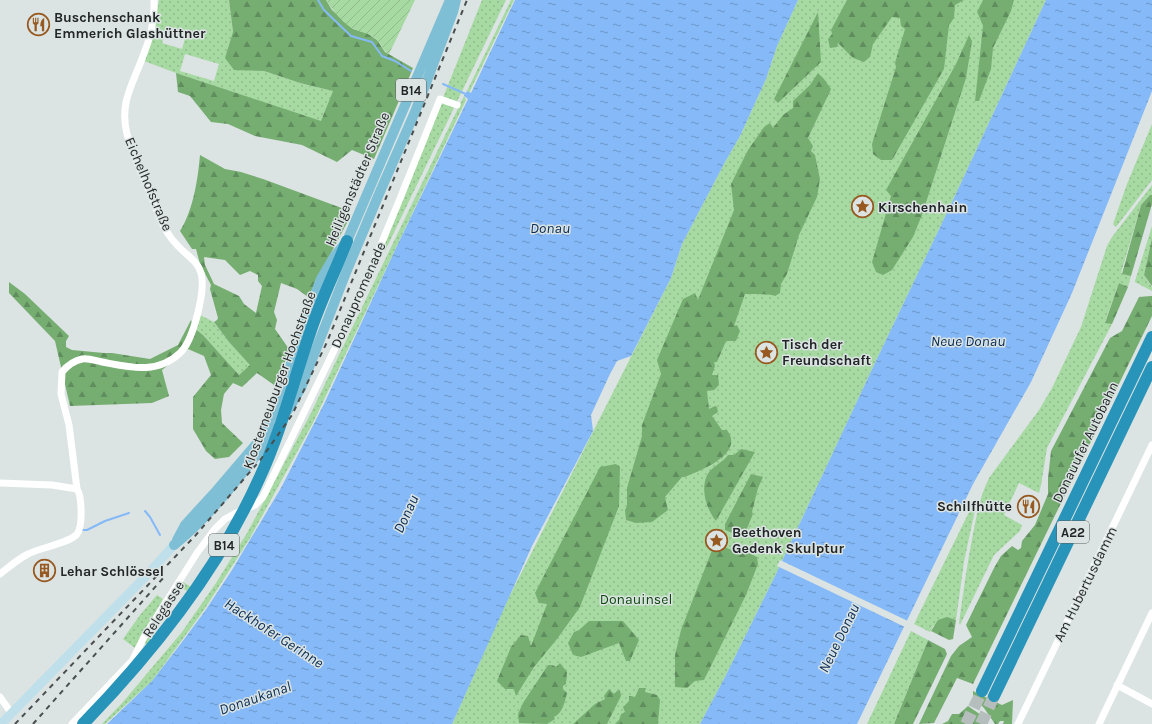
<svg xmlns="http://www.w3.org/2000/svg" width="1152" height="724" font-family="Karla,sans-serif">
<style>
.grass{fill:url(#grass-dots);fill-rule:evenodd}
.forest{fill:url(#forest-firs);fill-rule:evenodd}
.garden{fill:url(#garden-furrows)}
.water{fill:url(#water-ripples)}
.pier{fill:#dbe3e3}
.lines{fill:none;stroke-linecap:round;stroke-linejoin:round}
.stream{stroke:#85b9f8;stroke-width:2}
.highway-tunnel{stroke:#b6bdbd;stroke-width:12;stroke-dasharray:12 6;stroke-linecap:butt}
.street{stroke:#fff;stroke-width:7}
.secondary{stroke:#bfdfea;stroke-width:9}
.primary{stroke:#7fbfd5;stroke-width:10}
.highway{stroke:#2994b9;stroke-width:12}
.rail{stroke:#4a4e4e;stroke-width:2;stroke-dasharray:5 5;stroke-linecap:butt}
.labels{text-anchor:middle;stroke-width:3;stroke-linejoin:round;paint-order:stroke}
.shield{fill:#dbe3e3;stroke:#5a5e5e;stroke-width:1}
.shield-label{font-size:13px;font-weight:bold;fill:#222525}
.poi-label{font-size:14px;font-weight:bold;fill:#222525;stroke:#dbe3e3;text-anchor:start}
.street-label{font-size:14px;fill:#222525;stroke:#dbe3e3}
.park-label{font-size:14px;fill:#0b480a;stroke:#dbe3e3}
.water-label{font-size:15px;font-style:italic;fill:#092d55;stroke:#dbe3e3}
</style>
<defs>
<pattern id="grass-dots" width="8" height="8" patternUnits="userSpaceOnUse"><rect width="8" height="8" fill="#a7daa2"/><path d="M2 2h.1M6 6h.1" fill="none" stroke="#8fbb8b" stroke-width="1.8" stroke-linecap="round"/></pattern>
<pattern id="forest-firs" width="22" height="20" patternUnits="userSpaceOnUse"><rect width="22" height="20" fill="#76ae71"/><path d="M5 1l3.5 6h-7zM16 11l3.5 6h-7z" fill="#608d5d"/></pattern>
<pattern id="garden-furrows" width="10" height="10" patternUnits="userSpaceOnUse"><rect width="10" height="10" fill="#a7daa2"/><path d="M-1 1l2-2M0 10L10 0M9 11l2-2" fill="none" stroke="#8fbb8b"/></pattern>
<pattern id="water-ripples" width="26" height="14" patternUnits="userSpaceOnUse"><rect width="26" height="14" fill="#85b9f8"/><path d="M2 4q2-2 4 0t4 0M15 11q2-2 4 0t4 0" fill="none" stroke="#6c96c9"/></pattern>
</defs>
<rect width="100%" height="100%" fill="#dbe3e3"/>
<path class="grass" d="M159 0H229L233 32 234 69 264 71 300 83 334 91 321 122 176 73 144 61 151 39ZM167 26 187 32 182 49 162 43ZM185 54 219 64 214 81 180 71Z
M482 0H506L385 251 384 250 383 248Z
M511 0H514L469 93 467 91Z
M798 0H1046L954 198 875 363 776 574 725 677 700 724H452L505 605 671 278 682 244 725 162 740 136 766 79 777 46Z
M464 96 466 100 313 423 250 538 204 610 152 681 105 724H102L123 702 182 632 216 583 247 533 310 415Z
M1152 124V180L1116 227 1113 224 1127 184Z
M1152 185V195H1150L1141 205 1121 273 1131 276 1128 287 1119 283 1105 322 1112 324 1047 448 1041 485 1039 493 1019 483 1004 515 1022 525 1020 531 994 555 960 625 959 623C963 593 967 564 973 534 977 514 980 496 989 478L1039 410 1052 388 1081 327 1107 246 1112 237Z
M1152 226V238L1144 275 1152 287V291L1135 282V281Z
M200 315 214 322 229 342 251 365 239 375 203 335 194 328Z
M973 504H975L976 505 964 562 956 620 947 618 933 626 930 632 914 624Z
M183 582 191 587 187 591 182 588 153 630 148 646 145 643 146 638 170 599Z
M157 595 163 599 135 648 123 639 140 615Z
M911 631 928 640 894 724H867Z"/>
<path class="forest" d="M229 0H326L332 10 353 29 367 33 377 40 385 52 413 68 374 159 352 150 337 162 302 145 255 136 228 124 211 122 190 96 178 92 176 73 321 121 333 91 300 83 264 71 234 70 225 58 233 32Z
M847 0H964L955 5 954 18 949 25 944 69 892 160H881L873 154 872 144 896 67 895 63 905 29 901 26 900 18 892 17 873 44 870 57 864 62 853 58 838 43 837 47 830 48 828 39 832 34 831 30Z
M983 0H1014L1011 11 993 48 991 69 979 101H975L983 26 979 16 977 12Z
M818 12 821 62 778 103 774 99Z
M969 35 972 41 966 78 922 215 913 237 892 270 883 275 876 272 872 262 891 196 886 190 956 64Z
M818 73 824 79 831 89 808 138 813 146 811 151 815 155 820 179 817 197 799 235 787 274 781 284 780 293 775 296C771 294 752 294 745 294L734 326 737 325 740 331 736 341H726L717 362H714L715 366 712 375H718L719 385 714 390 707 391 709 409 715 406 717 407 718 412 712 416 722 430H727C745 454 701 470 685 477H682L665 497 668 510 652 522 636 523 626 520 625 510 627 506V488L642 436V425L661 374 657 360 683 299 695 293 698 300 734 210 731 184 748 150 764 127 770 123 773 128 783 115 793 108V101L810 85Z
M200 155 225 169 241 172 263 179 347 210 350 217 308 297 297 289 281 283 274 312 277 320 275 329 289 349 277 387 257 373 242 387 233 383 224 394 221 410 222 423 243 443 229 457 215 459 206 451 193 429V397L211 375 204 356 188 349 162 370 169 396 152 403 70 406 55 341 9 293V282L25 294 69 336 66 341V347L72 350 104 353H112L150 359 178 345 191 320 194 328 203 335 239 375 250 365 229 342 214 322 217 320 218 318 210 289 211 285 200 264 196 249H192L180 231C193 211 198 179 200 155ZM204 257 225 260 240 275 250 271 258 275V281L262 286 256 313 244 304 239 296 214 284 205 265Z
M1150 195H1152V204L1131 276 1122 274 1141 205Z
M1152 238V286L1144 275Z
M1119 283 1128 287 1112 324 1105 323Z
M1151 296H1152V316L973 684 957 678 934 723 919 724 951 656 959 646 972 637 966 625 994 568 1001 556 1012 546 1018 550 1021 548 1022 541 1035 525 1048 494V478L1051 451 1110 338 1122 331 1139 297Z
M741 449 755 452 716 521C706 509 699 486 709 472 715 465 723 462 728 455H734Z
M616 464 620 467 619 506 580 607 557 639 534 667 516 696 514 689H505L497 681 511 647 521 635 528 636 531 646 547 604 539 603 535 593 600 467Z
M751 474 763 477 758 488 752 512 753 514 746 531 744 533 741 531 737 535 725 530V524Z
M716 543 736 552 739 548 757 557 758 564 746 595 704 680 695 681 687 688 675 687V655L681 630 714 545Z
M947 617 956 620 953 639 949 640 931 631 938 620Z
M589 621H623L639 640 630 661H626L619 643 581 657 573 655 568 643 574 632 579 630Z
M928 640 945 649 947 654 913 724H894Z
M560 663 567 672 566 684 563 686V689L567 693C565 701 563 713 554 717L555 719 547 724 519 723 518 714 523 703 548 665H552L556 667Z
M639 688H646L645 692 657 695 660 700 658 724H615L619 720 621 714 625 712 623 707 629 701V696L635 697Z
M609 689 614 694 617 691 620 690 621 696 607 724H573L595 704 605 699 604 696Z
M973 691 1002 705 1013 700 1012 724H1003L1004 721H1000L998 724H995L984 708 973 697Z
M968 706 981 715 988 724H942L948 721 952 714H959Z"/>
<path class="garden" d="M326 0H415L389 54C383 51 382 45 377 40 371 33 362 33 354 29 344 25 332 9 326 0Z"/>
<path class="water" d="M515 0H798L777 46 766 79 740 136 725 162 682 244 671 278 631 356 617 361 610 374 591 415 593 431 532 546 452 724H107L152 681 179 646 205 611 232 570 281 488 324 404 396 248 468 99 464 96 467 91 471 93Z
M1046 0H1152V91L1072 293 1031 382 973 484 857 724H700L725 677 776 574 875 363 954 198Z"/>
<path class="pier" d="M780 560 910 622 907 628 777 566Z"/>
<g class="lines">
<path class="stream" d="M318 0 324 10 351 36 372 42 382 56 395 61 411 71
M443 84 468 95
M145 511 150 517 160 535
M81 530H87L105 521 129 513"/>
<path class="highway-tunnel" d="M966 724 982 691
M981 724 994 696"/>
<path class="street" d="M0 483 52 485 77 489
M0 574C9 567 18 559 28 554 39 548 70 543 77 534 83 527 82 496 77 489L69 425 61 394 62 372C67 366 73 361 82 359 89 358 96 361 102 362 129 367 157 375 180 353 193 341 206 291 201 273 198 261 186 255 178 246 174 242 170 237 167 232 159 220 156 206 150 193 142 174 132 154 127 134 119 103 133 84 143 56 150 39 155 19 154 0
M1117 685 1152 704
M0 697 12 714
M72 724 132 661 144 637 197 553 214 530 225 519 234 514 255 505 263 497 355 307 399 201 440 99 457 105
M1018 724 1152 445
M1099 724 1152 613"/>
<path class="secondary" d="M1 724 145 577 174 545"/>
<path class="primary" d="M288 410 301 388 347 270 379 194 415 112 453 12 456 0
M177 540 185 525 217 490 258 442 268 425 281 395 301 332 321 279 334 257 347 241 450 0
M174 545C215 512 246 468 278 427"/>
<path class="highway" d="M982 691 1152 337
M994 696 1152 367
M83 724C152 653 218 570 259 479 281 432 293 382 310 333 320 302 335 272 347 241"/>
<path class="rail" d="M15 724 195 536 261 459 292 415 327 342 467 0
M33 724 165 576"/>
</g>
<defs>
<symbol id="restaurant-ring" viewBox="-11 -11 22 22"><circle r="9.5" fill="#dbe3e3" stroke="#97591f" stroke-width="1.5"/><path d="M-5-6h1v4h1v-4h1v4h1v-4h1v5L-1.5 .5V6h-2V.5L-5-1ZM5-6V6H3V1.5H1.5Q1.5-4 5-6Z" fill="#97591f"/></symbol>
<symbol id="sight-ring" viewBox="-11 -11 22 22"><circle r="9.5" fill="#dbe3e3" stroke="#97591f" stroke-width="1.5"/><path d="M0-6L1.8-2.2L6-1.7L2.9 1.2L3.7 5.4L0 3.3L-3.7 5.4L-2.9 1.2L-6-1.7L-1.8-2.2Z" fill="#97591f"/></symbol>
<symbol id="building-ring" viewBox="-11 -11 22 22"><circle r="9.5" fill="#dbe3e3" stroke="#97591f" stroke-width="1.5"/><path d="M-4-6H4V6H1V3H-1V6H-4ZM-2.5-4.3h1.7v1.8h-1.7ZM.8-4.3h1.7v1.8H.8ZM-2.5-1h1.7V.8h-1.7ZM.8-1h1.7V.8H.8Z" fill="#97591f"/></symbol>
</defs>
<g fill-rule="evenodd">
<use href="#restaurant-ring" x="26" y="12" width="25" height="25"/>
<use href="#sight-ring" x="850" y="194" width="25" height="25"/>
<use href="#sight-ring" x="754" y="340" width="25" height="25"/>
<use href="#restaurant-ring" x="1016" y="494" width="25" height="25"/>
<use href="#sight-ring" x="704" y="528" width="25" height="25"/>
<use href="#building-ring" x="32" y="558" width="25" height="25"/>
</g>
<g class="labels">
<g class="shield">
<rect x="396" y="79" width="30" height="22" rx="3"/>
<rect x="1057" y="521" width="32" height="22" rx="3"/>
<rect x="209" y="534" width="30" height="22" rx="3"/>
</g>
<g class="shield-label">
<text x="411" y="95">B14</text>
<text x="1073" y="537">A22</text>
<text x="224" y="550">B14</text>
</g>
<g class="poi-label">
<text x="54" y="22">Buschenschank<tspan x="54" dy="16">Emmerich Glashüttner</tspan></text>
<text x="878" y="212">Kirschenhain</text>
<text x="782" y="349">Tisch der<tspan x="782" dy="16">Freundschaft</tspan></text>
<text x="1012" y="511" text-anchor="end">Schilfhütte</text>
<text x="732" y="537">Beethoven<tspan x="732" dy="16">Gedenk Skulptur</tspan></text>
<text x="60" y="576">Lehar Schlössel</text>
</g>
<g class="street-label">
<text transform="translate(357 179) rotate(-67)" y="5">Heiligenstädter Straße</text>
<text transform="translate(149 184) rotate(67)" y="5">Eichelhofstraße</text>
<text transform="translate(358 295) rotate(-66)" y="5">Donaupromenade</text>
<text transform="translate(279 380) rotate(-70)" y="5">Klosterneuburger Hochstraße</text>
<text transform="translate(1085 442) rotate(-64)" y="5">Donauufer Autobahn</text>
<text transform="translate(1085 584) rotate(-64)" y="5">Am Hubertusdamm</text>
<text transform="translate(163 609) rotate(-57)" y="5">Relegasse</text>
</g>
<g class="park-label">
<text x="636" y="604">Donauinsel</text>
</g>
<g class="water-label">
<text x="550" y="233">Donau</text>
<text x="968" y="346">Neue Donau</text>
<text transform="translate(406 514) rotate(-65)" y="5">Donau</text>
<text transform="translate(274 633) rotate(33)" y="5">Hackhofer Gerinne</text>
<text transform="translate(839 638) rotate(-64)" y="5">Neue Donau</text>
<text transform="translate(255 698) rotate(-19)" y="5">Donaukanal</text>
</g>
</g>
</svg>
